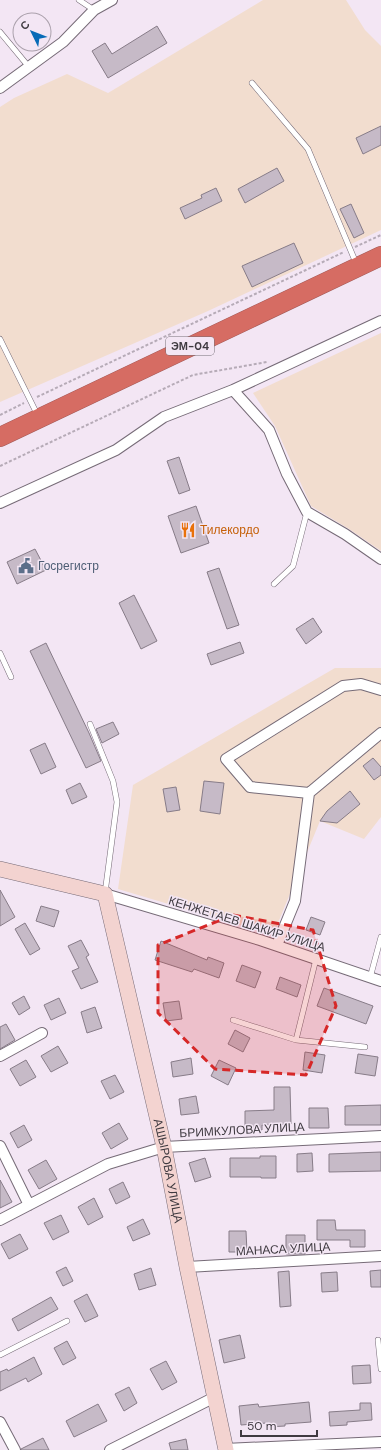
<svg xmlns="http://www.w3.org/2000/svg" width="381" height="1450" font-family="'DM Sans',sans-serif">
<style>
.industrial{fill:#f2ddcf}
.building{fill:#c6bac7;stroke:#877c88}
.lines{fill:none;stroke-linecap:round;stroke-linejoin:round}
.lane-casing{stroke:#766b77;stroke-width:6}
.street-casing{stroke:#766b77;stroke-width:12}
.secondary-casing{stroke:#766b77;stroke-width:16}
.highway-casing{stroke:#a15a57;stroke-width:20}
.path{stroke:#b6abb7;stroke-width:2;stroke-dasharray:3 2;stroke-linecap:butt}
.lane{stroke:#fff;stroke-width:5}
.street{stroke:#fff;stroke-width:10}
.secondary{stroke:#f3d3d0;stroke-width:15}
.highway{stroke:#d66c63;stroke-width:19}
.marked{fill:#d62828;fill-opacity:0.2;stroke:#d62828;stroke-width:3;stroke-dasharray:8 5;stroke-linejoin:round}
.labels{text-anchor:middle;stroke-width:3;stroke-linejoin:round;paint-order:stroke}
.shield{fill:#f3e6f4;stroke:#756e76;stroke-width:1}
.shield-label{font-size:11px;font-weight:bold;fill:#3f3a40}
.food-label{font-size:12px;fill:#c56008;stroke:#f3e6f4;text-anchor:start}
.service-label{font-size:12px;fill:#4e5e75;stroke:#f3e6f4;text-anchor:start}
.street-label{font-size:12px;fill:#3f3a40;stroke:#f3e6f4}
</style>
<rect width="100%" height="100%" fill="#f3e6f4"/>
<path class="industrial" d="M263 0H346L365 30 381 46V230L208 311 0 402V107L14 98 67 74 108 93Z
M381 333V551L349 529 311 506 275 426 253 393Z
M335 668H381V817L364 839 320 821 273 935 118 889 133 785Z"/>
<path class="building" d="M157 26 167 43 108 78 92 51 105 43 112 54Z
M381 126V145L363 154 356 138Z
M277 168 284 181 245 203 238 189Z
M216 188 222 201 185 219 180 208 202 198 201 195Z
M351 204 364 233 354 238 340 209Z
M294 243 303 263 252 287 242 266Z
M179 457 190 490 179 494 167 461Z
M196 506 209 543 181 553 168 516Z
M35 549 46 570 17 584 7 562Z
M219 568 239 625 227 629 207 572Z
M134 595 157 641 141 649 119 603Z
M313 618 322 632 306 644 296 629Z
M240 642 244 653 211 665 207 654Z
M46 643 89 733 101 761 86 768 30 651Z
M113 722 119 734 102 743 96 729Z
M45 743 56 767 41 774 30 750Z
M373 758 381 767V775L374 780 363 766Z
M204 781 224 783 220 814 200 811Z
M80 783 87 797 72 804 66 790Z
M176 787 180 810 167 812 163 789Z
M350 791 360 804 337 823 320 821 327 811Z
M0 890 15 917 0 926Z
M41 906 59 911 54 927 36 921Z
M311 917 325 922 320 935 306 930Z
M25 923 40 949 30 955 15 929Z
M81 940 89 955 86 957 98 982 81 989 72 971 79 968 68 946Z
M161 941 207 960 208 957 224 963 219 978 194 969 192 972 155 960Z
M242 965 261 972 255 988 236 981Z
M280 977 301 985 297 997 276 989Z
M324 988 373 1006 366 1024 317 1006Z
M24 996 30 1008 19 1015 12 1003Z
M59 998 66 1013 51 1020 44 1005Z
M179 1001 182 1019 166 1021 163 1003Z
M95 1007 102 1028 87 1033 81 1012Z
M6 1024 15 1040 0 1049V1027Z
M235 1030 250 1038 243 1052 228 1044Z
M58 1046 68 1063 51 1072 41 1056Z
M305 1052 325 1055 322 1073 303 1070Z
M358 1054 378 1057 375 1076 355 1073Z
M191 1058 193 1074 173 1077 171 1062Z
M26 1060 36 1077 20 1086 10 1069Z
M219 1060 236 1068 228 1085 211 1076Z
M115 1075 124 1092 110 1099 101 1081Z
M274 1087H290L291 1124 262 1125V1130H245V1111L274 1110Z
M196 1096 199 1113 181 1115 179 1099Z
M381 1105V1125H345V1106Z
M309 1108H328L329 1128H309Z
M119 1123 128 1139 111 1149 102 1133Z
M24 1125 32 1140 18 1148 10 1133Z
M381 1152V1171L329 1172V1154Z
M312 1153 313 1171 297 1172V1154Z
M260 1156H276V1178H261V1177H230V1158H260Z
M205 1158 211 1177 195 1182 189 1163Z
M46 1160 57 1179 39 1189 28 1170Z
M0 1180 12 1202 0 1208Z
M123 1182 130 1197 116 1204 109 1189Z
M94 1198 103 1217 88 1225 78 1207Z
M61 1215 69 1232 53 1240 44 1223Z
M143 1219 150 1234 133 1241 127 1227Z
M317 1220H335L336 1230H365V1247H350V1240H317Z
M229 1231H246L247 1252H229Z
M20 1234 28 1249 9 1259 1 1244Z
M286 1235H305V1254H286Z
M66 1267 73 1281 63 1286 56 1272Z
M151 1268 156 1285 139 1290 134 1274Z
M381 1270V1287H371L370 1271Z
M289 1271 291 1306 280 1307 278 1272Z
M337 1272 338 1291 322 1292 321 1273Z
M87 1294 98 1316 85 1322 74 1301Z
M51 1297 58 1309 18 1331 12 1319Z
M240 1335 245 1358 224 1363 219 1340Z
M67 1341 76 1358 63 1365 54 1348Z
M34 1357 42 1374 28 1382 26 1378 0 1391V1372L7 1369 8 1371Z
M166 1361 177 1382 162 1390 150 1369Z
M370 1365 371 1383 353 1384 352 1366Z
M129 1387 137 1403 124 1411 115 1394Z
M309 1402 311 1422 285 1424V1426L267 1427 266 1423 241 1425 239 1406 258 1404 259 1407Z
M360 1403H371L372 1420 347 1422V1425L330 1426 329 1412 360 1410Z
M98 1404 107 1421 74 1437 66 1421Z
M43 1438 49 1450H21V1449Z
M186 1439 188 1450H171L169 1443Z"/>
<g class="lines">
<defs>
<path id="lane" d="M79 0 94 10
M0 32 29 67
M252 83 308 149 356 263
M0 339 38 416
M274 584 293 566 307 512
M0 653 11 677
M90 724 113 781 117 802 105 893
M370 978 381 937
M233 1020 296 1040 365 1047
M296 1040 316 959
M378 1340 381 1369
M0 1355 67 1321"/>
<path id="street" d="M0 88 63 42 94 10 112 0
M233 390 269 430 287 474 307 512 345 534 381 559
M0 503 116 450 164 417 233 390 381 321
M309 793 250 787 226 759 343 686 361 684 381 690
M105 894 260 940 381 981
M277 945 295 901 309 793 381 733
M0 1056 42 1033
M0 1146 29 1205
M0 1220 108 1164 164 1147 381 1136
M187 1267 381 1256
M0 1422 15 1450
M225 1449 381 1442
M110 1450 215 1397"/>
<g id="secondary">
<path id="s1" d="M0 869 105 894 164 1147 187 1267 226 1450"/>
</g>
<path id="highway" d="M0 437 381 256"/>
</defs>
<use href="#lane" class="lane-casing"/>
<use href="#street" class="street-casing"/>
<use href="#secondary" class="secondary-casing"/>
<use href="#highway" class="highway-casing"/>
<path class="path" d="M355 247 381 235
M37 397 344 252
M0 415 24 403
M0 466 193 375 267 362"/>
<use href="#lane" class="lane"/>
<use href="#street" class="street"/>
<use href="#secondary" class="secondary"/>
<use href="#highway" class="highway"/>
</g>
<path class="marked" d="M233 915 313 930 336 1006 306 1075 215 1069 158 1013V945Z"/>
<defs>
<symbol id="restaurant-bare" viewBox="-9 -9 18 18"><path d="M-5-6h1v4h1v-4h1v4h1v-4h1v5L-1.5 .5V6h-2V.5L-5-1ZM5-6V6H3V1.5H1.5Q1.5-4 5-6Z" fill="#e8710a" stroke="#f3e6f4" stroke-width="2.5" paint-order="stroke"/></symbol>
<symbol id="civic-bare" viewBox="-9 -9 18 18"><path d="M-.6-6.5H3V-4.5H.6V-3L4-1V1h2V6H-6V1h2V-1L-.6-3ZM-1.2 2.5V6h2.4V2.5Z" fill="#5c6f8a" stroke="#f3e6f4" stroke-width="2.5" paint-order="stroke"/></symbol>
</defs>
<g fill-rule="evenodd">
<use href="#restaurant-bare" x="177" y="519" width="22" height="22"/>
<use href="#civic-bare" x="15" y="555" width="22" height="22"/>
</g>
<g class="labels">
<rect class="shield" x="166" y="337" width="48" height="18" rx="3"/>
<g class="shield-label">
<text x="190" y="350">ЭМ-04</text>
</g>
<g class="food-label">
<text x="200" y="534">Тилекордо</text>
</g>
<g class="service-label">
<text x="38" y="570">Госрегистр</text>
</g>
<g class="street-label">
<text transform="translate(247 924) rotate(17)" y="4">КЕНЖЕТАЕВ ШАКИР УЛИЦА</text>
<text transform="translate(242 1130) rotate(-3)" y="4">БРИМКУЛОВА УЛИЦА</text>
<text dy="4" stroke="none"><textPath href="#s1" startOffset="392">АШЫРОВА УЛИЦА</textPath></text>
<text transform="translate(283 1249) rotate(-3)" y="4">МАНАСА УЛИЦА</text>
</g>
</g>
<g transform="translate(32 32) rotate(313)"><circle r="19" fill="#f3e6f4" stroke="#aba1ac"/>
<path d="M0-3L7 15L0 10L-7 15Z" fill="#076bb7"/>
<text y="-6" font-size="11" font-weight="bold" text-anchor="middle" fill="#3f3a40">С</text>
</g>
<path d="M241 1430v6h76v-6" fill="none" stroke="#3f3a40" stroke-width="2"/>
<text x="247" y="1430" font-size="12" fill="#3f3a40" stroke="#f3e6f4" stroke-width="3" paint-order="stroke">50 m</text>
</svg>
